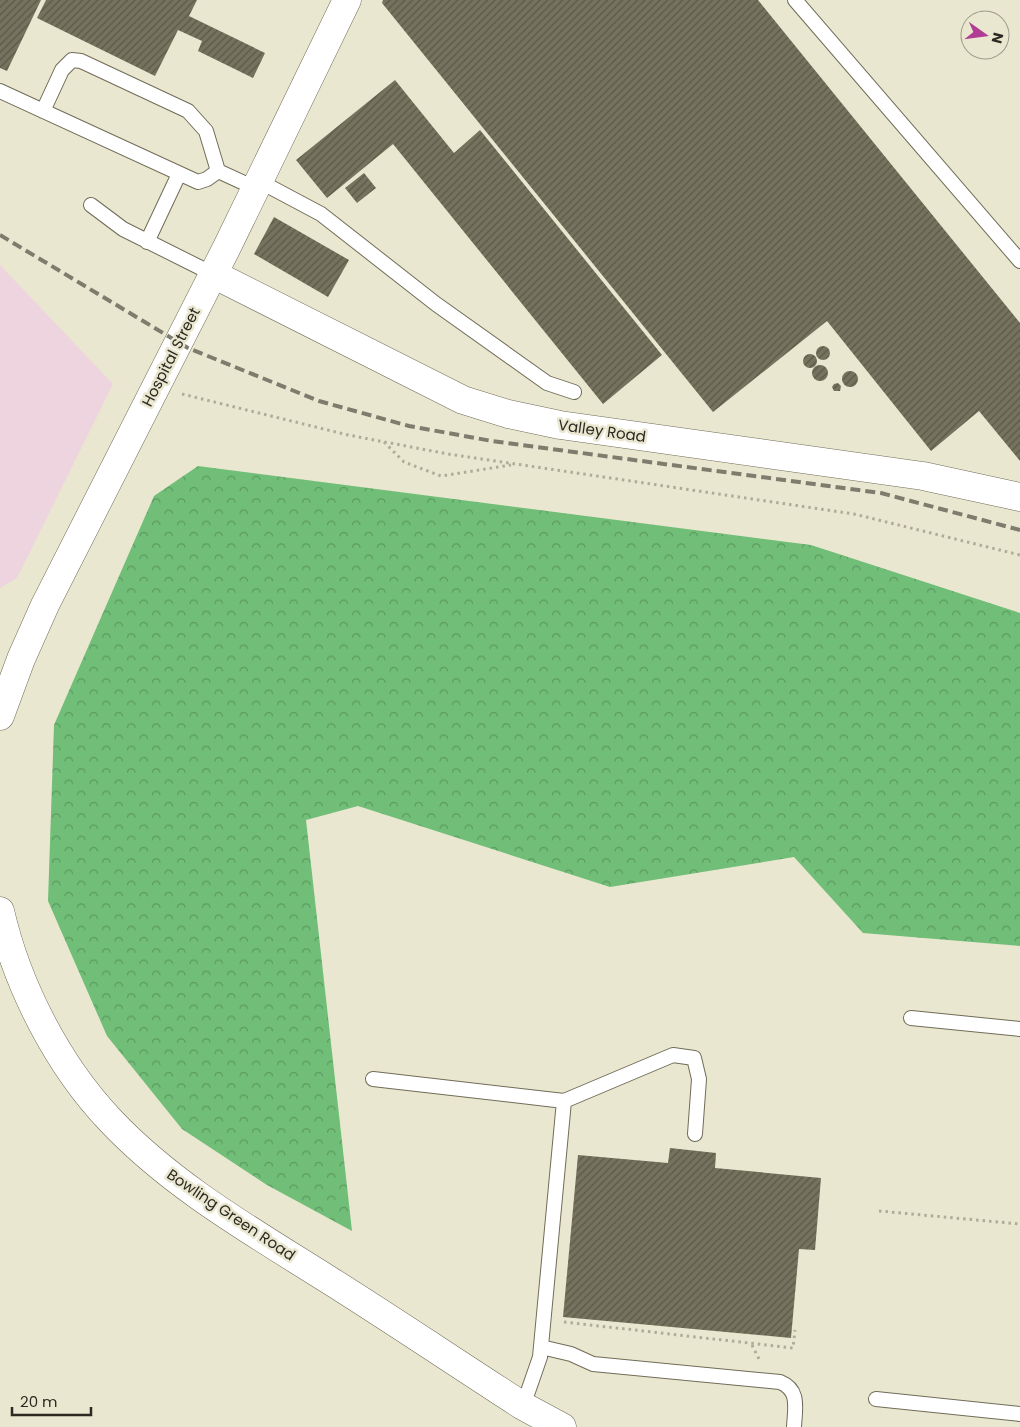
<svg xmlns="http://www.w3.org/2000/svg" width="1020" height="1427" font-family="Poppins,sans-serif">
<style>
.commercial{fill:#edd4de}
.forest{fill:url(#forest-crowns)}
.building{fill:url(#building-hatch)}
.lines{fill:none;stroke-linecap:round;stroke-linejoin:round}
.lane-casing{stroke:#706c58;stroke-width:16}
.secondary-casing{stroke:#706c58;stroke-width:29}
.path{stroke:#aeab99;stroke-width:3;stroke-dasharray:2.5 4;stroke-linecap:butt}
.lane{stroke:#fff;stroke-width:14}
.secondary{stroke:#fff;stroke-width:28}
.rail{stroke:#7f7c6e;stroke-width:4;stroke-dasharray:10 5;stroke-linecap:butt}
.labels{text-anchor:middle;stroke-width:5;stroke-linejoin:round;paint-order:stroke}
.street-label{font-size:15px;fill:#2b2921;stroke:#eae7d0}
</style>
<defs>
<pattern id="forest-crowns" width="20" height="18" patternUnits="userSpaceOnUse" patternTransform="scale(1.25)"><rect width="20" height="18" fill="#70be77"/><path d="M2 6a3 3 0 1 1 6 0M12 15a3 3 0 1 1 6 0" fill="none" stroke="#5c9a61"/></pattern>
<pattern id="building-hatch" width="6" height="6" patternUnits="userSpaceOnUse" patternTransform="scale(1.25)"><rect width="6" height="6" fill="#75725d"/><path d="M-1 1l2-2M0 6l6-6M5 7l2-2" fill="none" stroke="#5b5848"/></pattern>
</defs>
<rect width="100%" height="100%" fill="#eae7d0"/>
<path class="commercial" d="M0 265 113 384 17 578 0 588Z"/>
<path class="forest" d="M198 466 811 545 1020 613V946L863 933 794 857 610 887 358 806 306 820 352 1231 267 1185 182 1129 107 1036 48 901 54 725 154 496Z"/>
<path class="building" d="M0 0H41L7 71 0 68Z
M46 0H197L189 16 265 53 253 78 198 51 202 41 178 30 155 76 37 18Z
M383 0H758L1020 323V461L979 411 931 451 827 321 713 412 382 3Z
M395 80 454 153 480 130 662 355 603 404 393 144 327 198 296 160Z
M364 173 376 188 357 203 345 188Z
M274 217 349 260 328 297 254 254Z
M816 353a7 7 0 1 1 14 0a7 7 0 1 1-14 0Z
M803 361a7 7 0 1 1 14 0a7 7 0 1 1-14 0Z
M812 373a8 8 0 1 1 16 0a8 8 0 1 1-16 0Z
M842 379a8 8 0 1 1 16 0a8 8 0 1 1-16 0Z
M838 383 841 386 840 391H834L832 387 834 384Z
M670 1148 716 1153 715 1168 821 1178 815 1250 799 1249 791 1338 563 1317 578 1155 668 1163Z"/>
<g class="lines">
<defs>
<path id="lane" d="M795 0 1020 261
M0 91 198 182 207 179 218 171
M43 111 62 70 72 60 81 61 188 111 206 131 218 171 255 188
M259 181 321 214 436 304 547 383 574 392
M91 205 123 229 213 274
M147 242 179 174
M911 1018 1020 1029
M373 1079 564 1101
M541 1347 571 1354 593 1364 780 1382C800 1390 795 1408 794 1427
M876 1399 1020 1414
M523 1406 540 1357 564 1101 673 1055 694 1058 699 1079 695 1134"/>
<path id="secondary" d="M213 274 463 400 508 414 560 425 923 476 1020 497
M0 716 21 659 45 605 227 247 347 0
M0 911C17 985 57 1064 110 1120 172 1186 253 1232 329 1280 394 1321 458 1364 523 1406L562 1427"/>
</defs>
<use href="#lane" class="lane-casing"/>
<use href="#secondary" class="secondary-casing"/>
<path class="path" d="M182 394 348 435 448 454 854 514 1020 555
M384 442 404 462 441 476 511 465
M879 1211 1020 1224
M564 1322 793 1348 795 1330
M752 1345 759 1359"/>
<use href="#lane" class="lane"/>
<use href="#secondary" class="secondary"/>
<path class="rail" d="M0 235 188 348 319 401 409 426 492 441 881 493 1020 530"/>
</g>
<g class="labels">
<g class="street-label">
<text transform="translate(171 357) rotate(-63)" y="5">Hospital Street</text>
<text transform="translate(602 431) rotate(8)" y="5">Valley Road</text>
<text transform="translate(231 1215) rotate(34)" y="5">Bowling Green Road</text>
</g>
</g>
<g transform="translate(985 35) rotate(104)"><circle r="24" fill="#eae7d0" stroke="#9e9b8a"/>
<path d="M0-4L9 19L0 12L-9 19Z" fill="#b13c94"/>
<text y="-8" font-size="14" font-weight="bold" text-anchor="middle" fill="#2b2921">N</text>
</g>
<path d="M12 1407v8h79v-8" fill="none" stroke="#2b2921" stroke-width="2.5"/>
<text x="20" y="1407" font-size="15" fill="#2b2921" stroke="#eae7d0" stroke-width="4" paint-order="stroke">20 m</text>
</svg>
